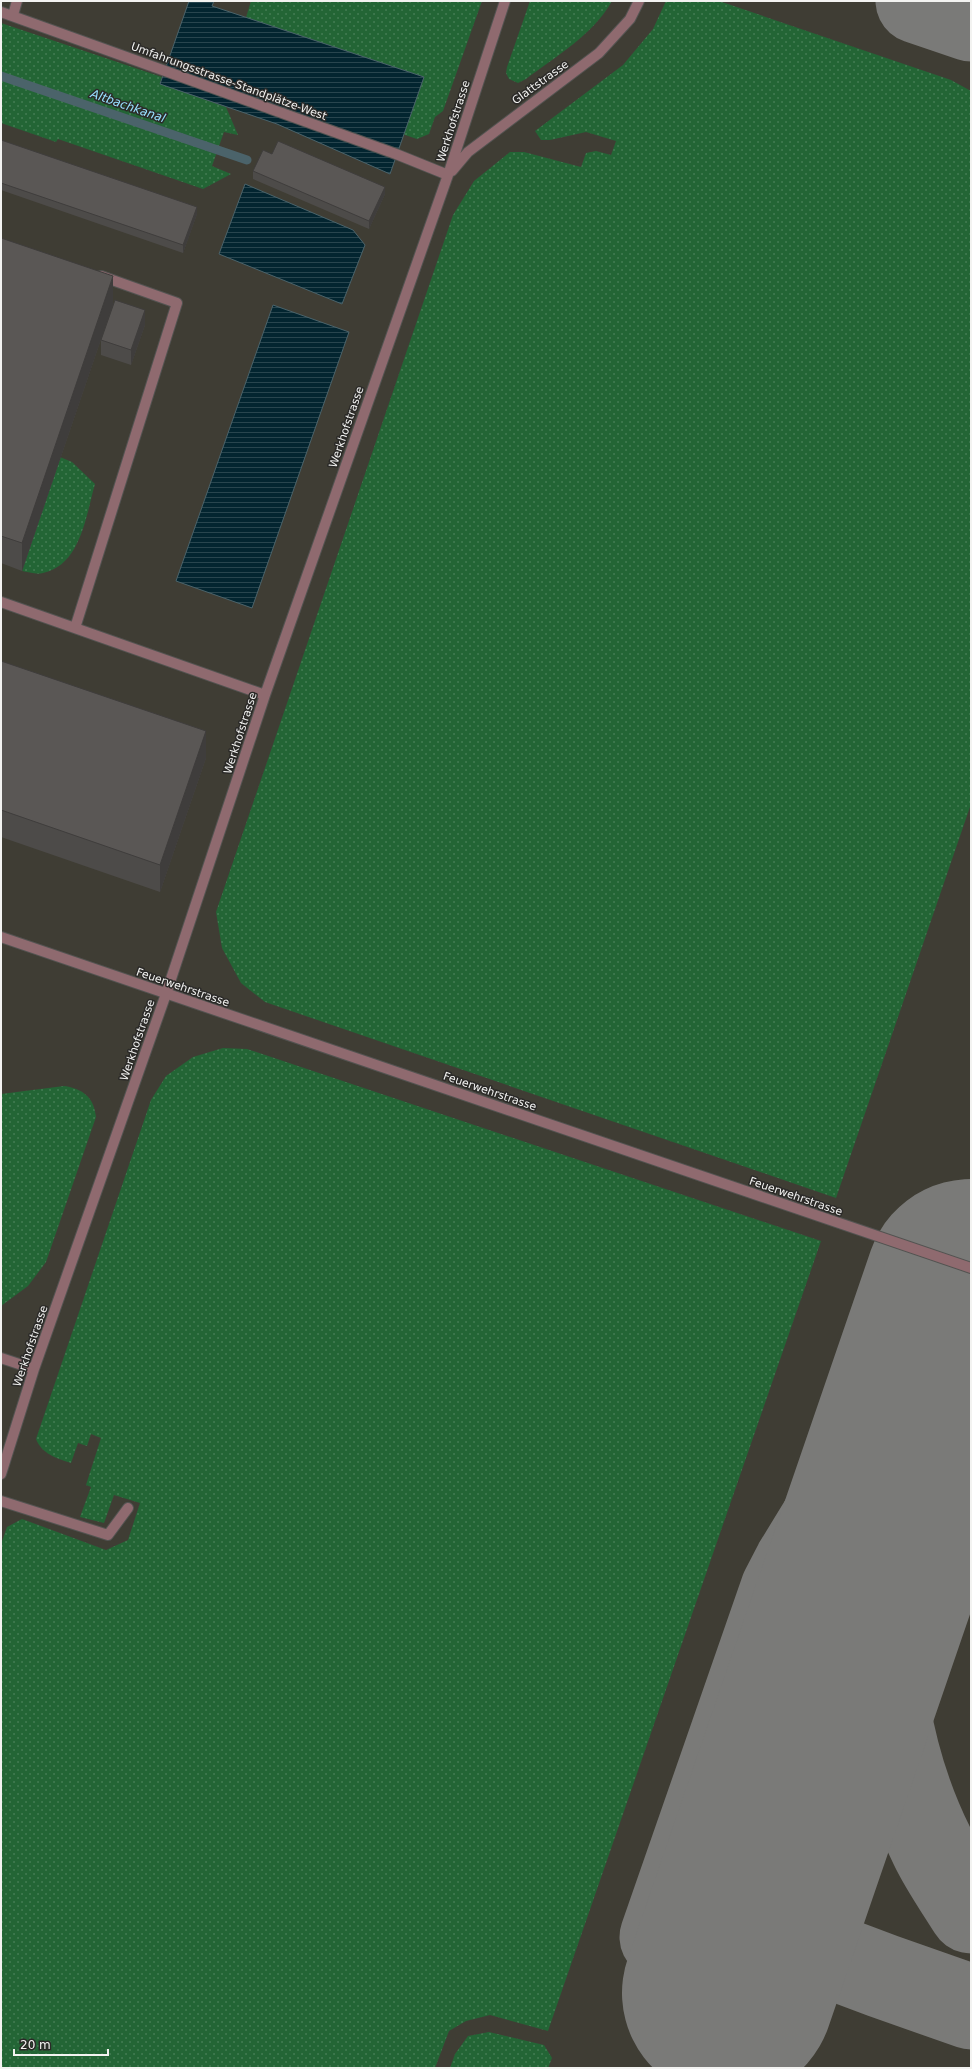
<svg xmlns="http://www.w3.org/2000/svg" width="972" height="2069" font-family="'DejaVu Sans',sans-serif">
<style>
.built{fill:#3f3d34}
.green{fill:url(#green-dots)}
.water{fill:url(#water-rules);stroke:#4b636a}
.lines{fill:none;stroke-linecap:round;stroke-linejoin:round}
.stream{stroke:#4b636a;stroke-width:9}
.taxiway{stroke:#7a7a78;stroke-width:85}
.runway{stroke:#7a7a78;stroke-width:212}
.minor-casing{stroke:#535351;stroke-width:12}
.minor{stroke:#8f6a6f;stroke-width:10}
.wall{fill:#4d4b49}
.shaded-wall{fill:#3f3d3c}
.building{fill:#5a5755;stroke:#3f3d3c}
.labels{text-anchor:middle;stroke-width:3;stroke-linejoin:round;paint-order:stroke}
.street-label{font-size:11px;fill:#f3f3f1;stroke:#2b2a28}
.water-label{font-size:12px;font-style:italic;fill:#97e1fe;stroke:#2b2a28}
</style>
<defs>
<pattern id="green-dots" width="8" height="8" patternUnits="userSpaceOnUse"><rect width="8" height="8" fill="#236535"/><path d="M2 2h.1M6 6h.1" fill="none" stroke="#437c53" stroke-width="1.8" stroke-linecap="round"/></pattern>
<pattern id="water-rules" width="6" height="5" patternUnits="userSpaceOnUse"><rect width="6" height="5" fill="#032530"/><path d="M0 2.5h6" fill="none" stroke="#28454e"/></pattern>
</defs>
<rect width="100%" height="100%" fill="#353432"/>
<path class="built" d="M1 1H971V2068H1Z"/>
<path class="green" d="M251 1H482L443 111 435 117 429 134 417 139 236 78 244 24Z
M530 1H612C593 35 555 57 526 79L518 83 509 79 506 73 507 67Z
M666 1H719L951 80 971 91V804L836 1198 265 1002 241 983 222 948 216 912 453 215 474 181 510 152H524L581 167 586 153 596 151 611 155 616 141 586 132 550 140H541L535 131 623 65 653 29Z
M1 23 162 77 160 83 226 107 238 135 224 132 212 166 231 174 203 189 58 139 56 142 1 123Z
M60 457 72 462 95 484C86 515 81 565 43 573 37 575 28 572 22 571Z
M223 1048 247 1049 821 1241 548 2031 490 2015 466 2021 449 2031 435 2068H1V1544L7 1527 22 1519 106 1550 128 1540 140 1503 114 1495 104 1523 80 1517 91 1487 86 1485 101 1438 91 1434 87 1446 78 1443 71 1463C56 1458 42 1454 36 1439L151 1100 166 1076 193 1057Z
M64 1086C83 1089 94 1097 96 1117L46 1262 28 1286 1 1306V1094Z
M489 2032 544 2045 552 2058 548 2068H450L455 2054 468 2036Z"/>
<path class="water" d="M189 1H214L212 6 424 77 390 174 277 124 160 84Z
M245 184 353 230 365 245 342 304 219 254Z
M273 305 349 332 252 608 176 581Z"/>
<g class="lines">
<path class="stream" d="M1 76 247 160"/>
<path class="taxiway" d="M918 1 971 19
M919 1440C912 1466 904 1492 897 1518 893 1532 888 1545 885 1559 869 1650 891 1764 932 1846 943 1869 958 1890 971 1911
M750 1926 883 1976 971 2007
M662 1937 783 1589 796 1564 944 1322 971 1275"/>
<path class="runway" d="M728 1993 971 1285"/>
<defs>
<path id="minor" d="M1 12 396 154 448 175
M13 15 17 1
M452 171 468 152 599 53 630 19 639 1
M1 602 265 695
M75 628 177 303 101 276
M1 937 971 1268
M1 1358 34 1369
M1 1474 34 1369 166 994 265 695 448 175 505 1
M1 1501 108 1535 128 1508"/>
</defs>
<use href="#minor" class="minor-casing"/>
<use href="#minor" class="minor"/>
</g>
<path class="wall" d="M1 140 197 214 183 253 1 190Z
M272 154 385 194 369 229 253 179V171Z
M1 238 113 304 22 571 1 563Z
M145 325 131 365 101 355V340Z
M1 661 206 758 160 892 1 837Z"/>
<path class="shaded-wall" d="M385 187V194L369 229V221Z
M197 207V214L183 253V245Z
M113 276V304L22 571V543Z
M145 310V325L131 365V350Z
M206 731V758L160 892V865Z"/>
<path class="building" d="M1 140 197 207 183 245 1 183Z
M278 141 385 187 369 221 253 171 263 150 272 154Z
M1 238 113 276 22 543 1 536Z
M115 300 145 310 131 350 101 340Z
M1 661 206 731 160 865 1 810Z"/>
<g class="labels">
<g class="street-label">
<text transform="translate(229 81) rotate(20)" y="4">Umfahrungsstrasse-Standplätze-West</text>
<text transform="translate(540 82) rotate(-36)" y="4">Glattstrasse</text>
<text transform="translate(453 121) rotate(-72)" y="4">Werkhofstrasse</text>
<text transform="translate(346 427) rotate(-71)" y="4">Werkhofstrasse</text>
<text transform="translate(240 733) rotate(-72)" y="4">Werkhofstrasse</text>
<text transform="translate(183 987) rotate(19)" y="4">Feuerwehrstrasse</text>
<text transform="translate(137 1040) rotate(-71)" y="4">Werkhofstrasse</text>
<text transform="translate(490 1091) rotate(19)" y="4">Feuerwehrstrasse</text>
<text transform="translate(796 1196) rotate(19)" y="4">Feuerwehrstrasse</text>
<text transform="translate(30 1346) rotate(-71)" y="4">Werkhofstrasse</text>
</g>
<g class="water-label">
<text transform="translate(128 106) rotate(19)" y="4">Altbachkanal</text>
</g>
</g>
<rect width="972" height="2069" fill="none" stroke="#f3f3f1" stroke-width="4"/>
<path d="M14 2049v6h94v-6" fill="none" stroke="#f3f3f1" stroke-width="2"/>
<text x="20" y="2049" font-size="12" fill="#f3f3f1" stroke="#2b2a28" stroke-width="3" paint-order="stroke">20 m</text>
</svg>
